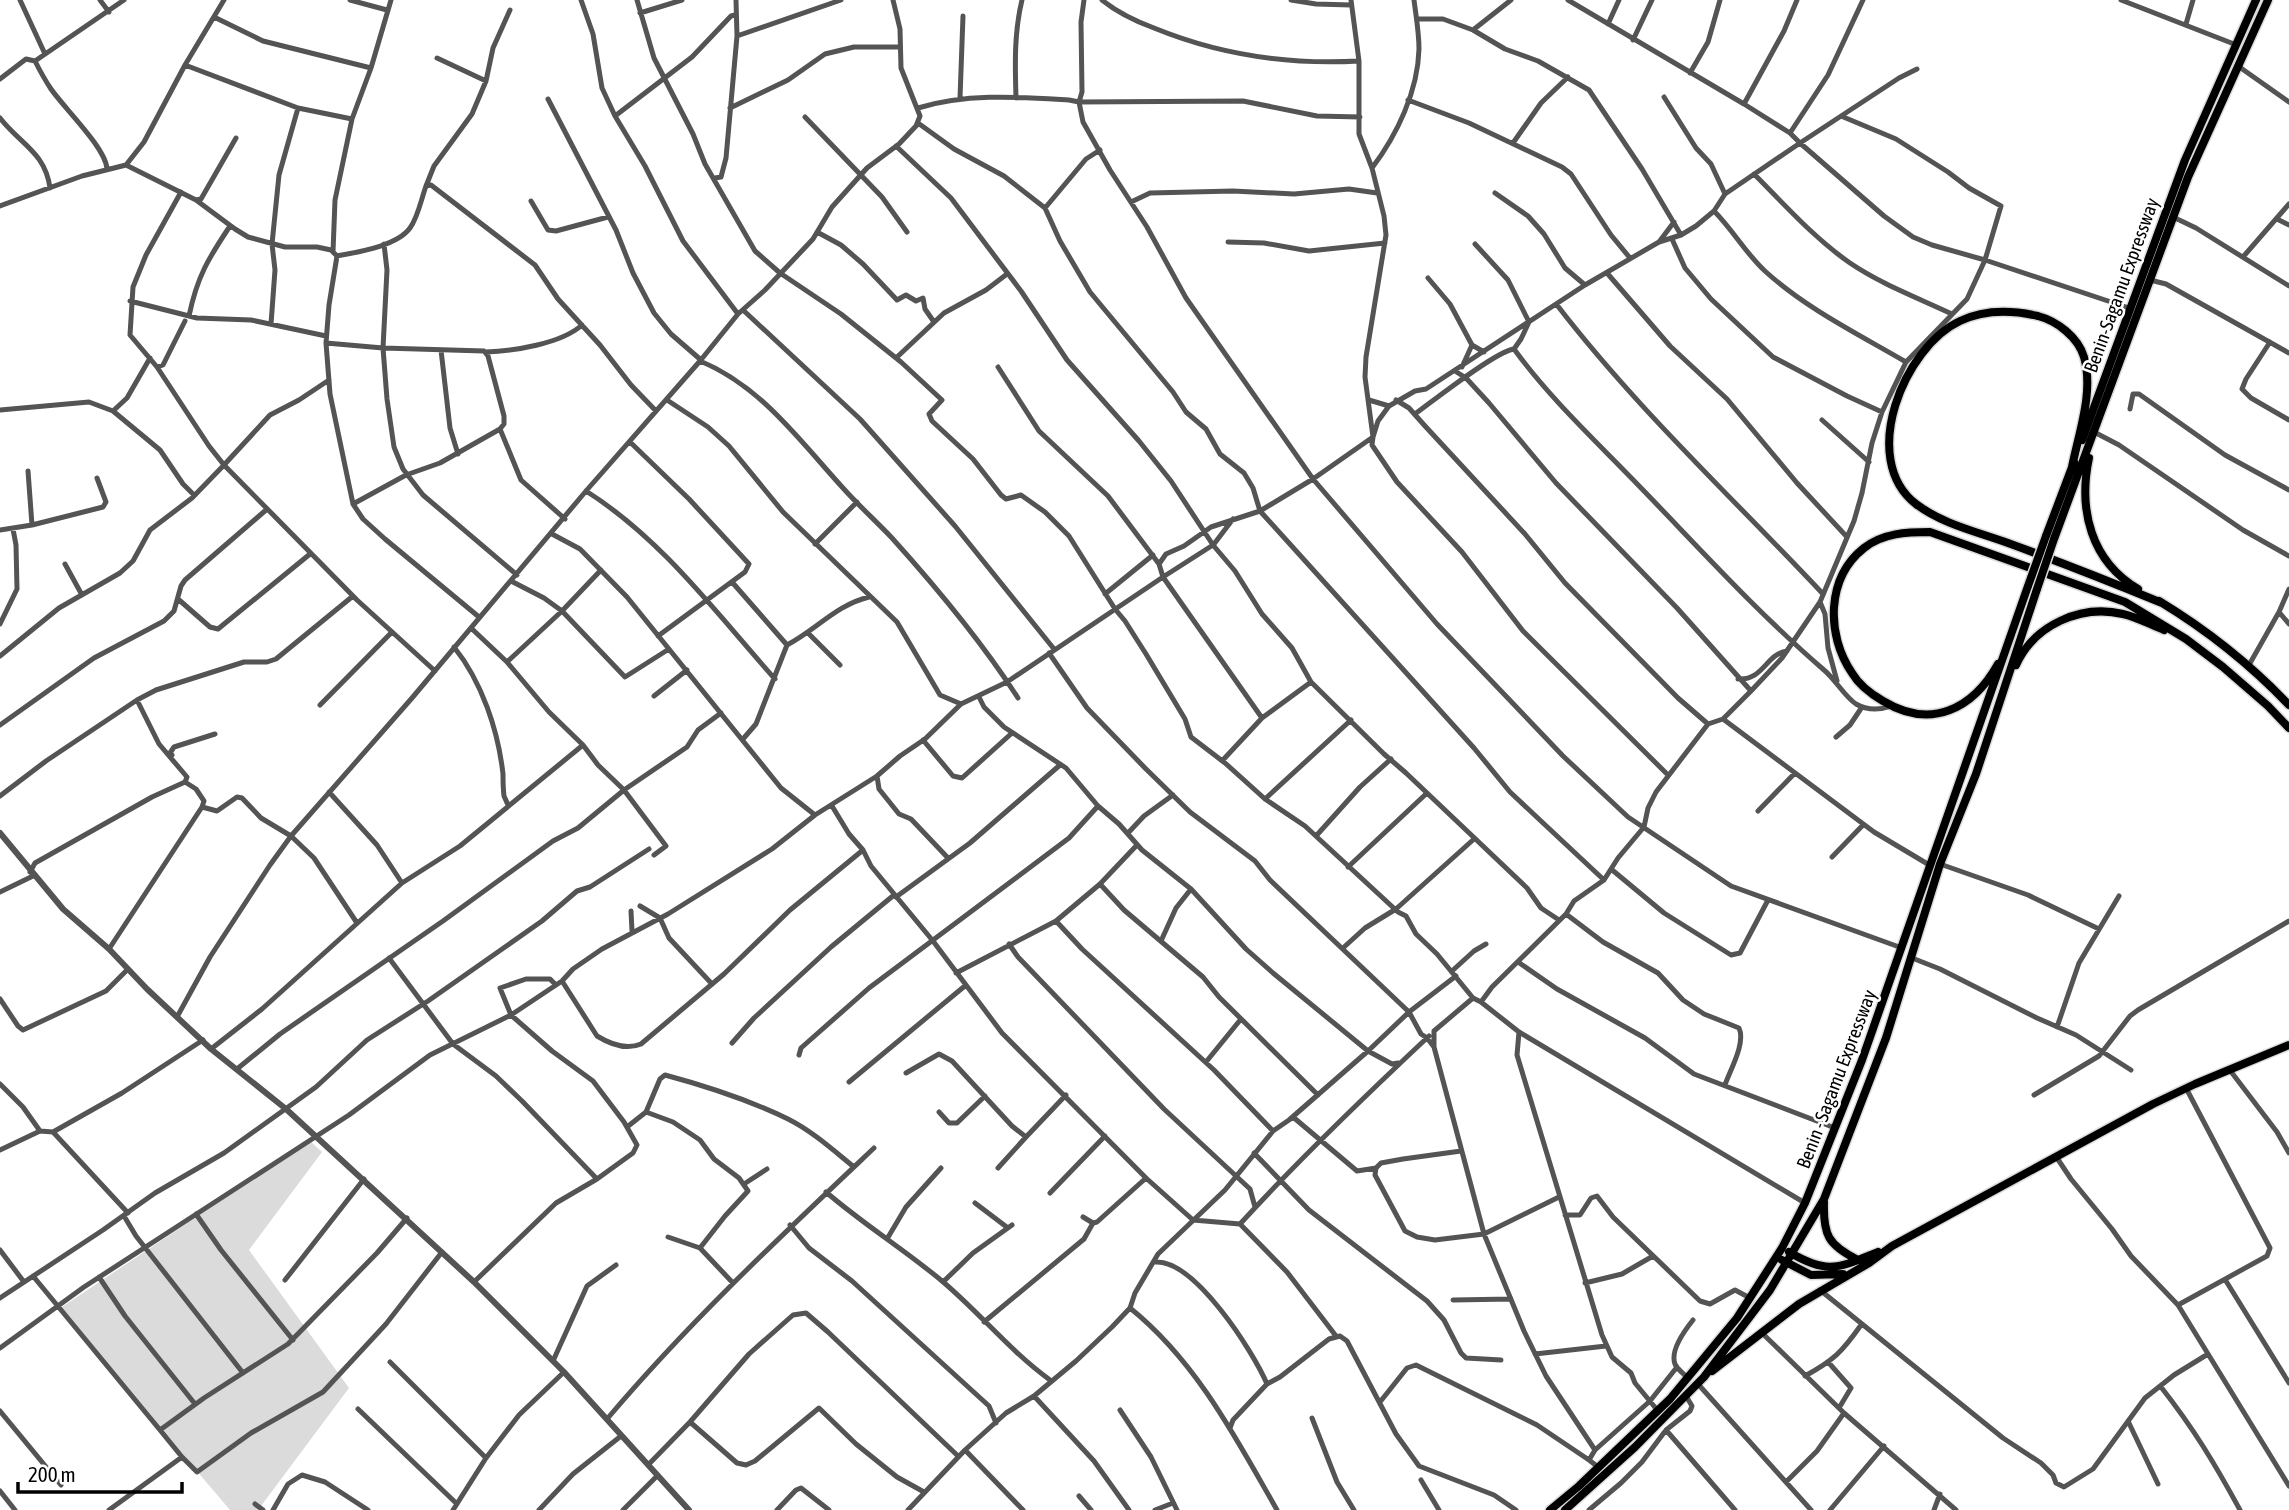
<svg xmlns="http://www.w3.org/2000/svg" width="2289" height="1510" font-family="'Asap Condensed',sans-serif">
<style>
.green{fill:#dbdbdb}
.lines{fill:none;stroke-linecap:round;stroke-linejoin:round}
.trunk-casing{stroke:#dbdbdb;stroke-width:11}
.minor{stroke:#545454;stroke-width:5}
.tertiary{stroke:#545454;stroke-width:6}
.trunk{stroke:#000;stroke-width:8}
.trunk-bridge-casing{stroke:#dbdbdb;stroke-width:11;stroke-linecap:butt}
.trunk-bridge{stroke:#000;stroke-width:8}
.labels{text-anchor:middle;stroke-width:5;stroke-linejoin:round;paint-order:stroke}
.street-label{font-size:19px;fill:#000;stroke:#fff}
</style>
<rect width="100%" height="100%" fill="#fff"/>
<path class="green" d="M310 1141 322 1152 249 1250 349 1388 258 1510H230L59 1309Z"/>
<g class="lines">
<defs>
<path id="trunk" d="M2082 440 2185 160 2256 0
M2089 458C2078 510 2091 561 2138 589
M2072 467C2079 432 2094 392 2084 357 2078 337 2057 321 2038 316 2012 310 1985 309 1960 321 1904 347 1858 459 1916 504 1942 524 1978 532 2008 543 2060 562 2111 582 2162 603
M2046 536 2074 462
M2054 539 2188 177 2268 0
M2159 601C2207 630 2250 664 2289 705
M1998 664C1973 709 1931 730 1883 701 1871 694 1859 685 1852 673 1826 635 1826 578 1864 548 1883 533 1907 532 1930 532L2125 602 2186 639 2223 667 2268 706 2289 728
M2016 665C2034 625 2081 604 2123 614 2137 617 2151 625 2164 630
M1824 1202C1823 1235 1828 1245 1858 1260
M1789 1252C1828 1275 1838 1268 1878 1252
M1782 1260 1811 1275 1843 1274
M1712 1371 1799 1304 1869 1263 1892 1246 2153 1104 2195 1084 2289 1045
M1550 1510 1579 1486 1670 1399 1737 1318 1782 1248 1805 1203 1862 1060 2028 586
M1565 1510 1635 1447 1704 1377 1770 1290 1824 1199 1886 1038 1940 864 1976 774 2037 589"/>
</defs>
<use href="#trunk" class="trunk-casing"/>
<path class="minor" d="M20 0 45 54
M100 0 109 12
M350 0 387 10
M581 0 593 34 602 88 615 116 645 166 683 241 738 314
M637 0 654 58 693 134 705 164 755 251 780 273 841 314 901 362 942 400 929 414 932 421 973 459 1001 495 1006 499 1021 495 1045 512 1069 536 1115 609 1125 621 1146 654 1185 719 1191 737 1225 763 1265 799 1305 826 1398 912 1406 916 1416 934 1437 954 1473 998 1481 1002 1519 1032 1805 1203
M1084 0 1081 22 1082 92 1079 102 1243 101 1317 116 1360 117
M1102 0C1118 13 1135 21 1154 28 1220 55 1288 65 1359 61
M1291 0 1316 4 1351 5
M1351 0 1359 61V134L1372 168 1384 216 1386 235 1366 357 1365 377 1373 437 1372 445 1397 482 1462 552 1523 631 1668 775
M1568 0 1744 104 1790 133 1800 143 1899 78 1917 69
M2121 0 2234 44
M640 13 682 0
M214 17 263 41 371 68
M1417 19H1443L1473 30 1505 49 1538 61 1589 90 1642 169 1681 235
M1608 24 1619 0
M2186 24 2193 0
M1473 30 1511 0
M737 36 841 0
M1633 40 1652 0
M437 58 486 81
M35 61 124 0
M185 65 298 108 352 119
M2238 66 2289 102
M1690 73 1708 42 1720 0
M0 79 26 59 35 61C40 71 45 80 51 89 64 108 106 148 107 169
M1664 97 1696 148 1711 164 1725 194
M960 98 963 16
M1016 98C1015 65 1014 33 1022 0
M548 99 616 230 633 273 654 313 671 334 701 360
M1408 100 1469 123 1562 167 1571 174 1611 235 1630 258
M1744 104 1784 31 1797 0
M730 108 788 80 825 54 854 47H900
M918 108C968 93 1018 97 1069 100L1079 102 1083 122 1110 170 1147 227 1186 298 1313 479 1437 624 1563 756 1628 817 1731 886 1902 948
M615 116 692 57 731 16 735 15
M805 117 882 197 907 232
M0 118C20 144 45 152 50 188
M918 123 954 149 1004 176 1045 208 1060 241 1090 292 1173 392 1186 412 1206 429 1220 454 1244 473 1253 488 1260 511 1474 748 1510 792 1604 880
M1790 133 1828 75 1863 0
M1513 143 1541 103 1568 77
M896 146 951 198 1021 291 1067 360 1139 441 1171 481 1213 545 1235 571 1262 614 1292 648 1311 682 1384 754 1406 773 1527 888 1541 908 1559 920
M126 165 144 142 185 65 224 0
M1372 168C1397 135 1418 91 1419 49 1419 32 1416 16 1414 0
M1754 174C1785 205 1814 238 1850 263 1881 284 1918 298 1952 314
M715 178 721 177 726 158 737 36 736 0
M426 186 434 166 472 114 486 81 493 48 510 10
M181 192 146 255 133 287 130 335 157 367 209 446 224 465 270 415 299 400 329 380
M1495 193 1528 216 1544 234 1565 268 1585 285
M196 200 201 199 236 138
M531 201 548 230 556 231 608 217
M1131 202 1150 193 1233 191 1294 194 1349 189 1377 193
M0 206 82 176 126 165 196 200 235 229 248 237 285 247H317L331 250 337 256 329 305 326 343 330 394 353 504 363 519 385 539 479 617
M1045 208 1086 159 1100 150
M1714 211C1733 230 1746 254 1766 272 1807 309 1858 334 1906 362
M2173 217 2196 228 2289 286
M2277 219 2289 225
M817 232 841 245 863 264 897 300 906 295 916 301 923 298 925 309 934 322
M1672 239 1685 268 1711 299 1773 357 1847 396 1882 412
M1228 242 1264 243 1309 251 1385 243
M1659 242 1674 222
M384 244 387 270 383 348 387 399 394 447 403 469 423 495 517 575
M1475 244 1508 280 1529 322 1521 339 1514 349
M333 252 335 200 352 119 371 68 391 0
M337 256C358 252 397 246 410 228 418 217 421 200 426 186L431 185 535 265 558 299 600 345 631 385 656 411
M2243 257 2289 204
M1607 273 1670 346 1727 399 1797 483 1847 537
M1428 278 1450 304 1472 345 1484 352
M2150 280 2166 284 2289 353
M130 301 197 318 251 320 326 336
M1557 305C1637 409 1733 498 1823 594
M743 310 860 419 955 526 1054 649
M189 316C197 277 208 259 230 226
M271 324 275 270 272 244 279 175 298 108
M2270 342 2246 379 2242 389 2251 398 2289 420
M326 343 383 348 484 351 488 356 504 416V424L500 429 440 463 406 475 353 504
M441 350 450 428 458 454
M486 352C513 351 561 344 582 325
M896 358 944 313 986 290 1007 274
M700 361C761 386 800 441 843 488 859 506 876 521 892 538 937 588 982 642 1018 698
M157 367 163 365 185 321
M998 367 1039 431 1108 496 1159 564
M1462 367 1472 345
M1455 371 1466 378 1489 403 1556 483 1677 608 1751 691 1782 658 1820 602 1854 521 1862 493 1872 443 1882 412 1906 362 1967 299 1985 260 2129 308
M667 400 708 427 729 446 783 512 897 622 940 695 961 704
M1369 400 1389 406
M1396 400 1409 408 1425 426 1525 534 1565 583 1678 698 1708 724
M2130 409 2133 394H2139L2225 455 2289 490
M0 410 89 402 113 411 160 450 183 484 194 495
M113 411 127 398 150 358
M1415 414C1433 401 1496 351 1514 349 1551 400 1599 444 1643 490 1702 551 1759 614 1824 670 1835 679 1845 697 1856 704 1868 711 1880 710 1892 706
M1822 420 1869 462
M500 429 521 480 565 519
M2094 432 2119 445 2243 530 2289 556
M630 442 689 499 749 564 745 572 658 636
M28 471 32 525
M586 491C662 539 716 613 775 679
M0 530 32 525 103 507 106 502 97 478
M552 534 580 549 627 597 781 788 815 815
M815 544 857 502
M1214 544 1233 519
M1213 545 1163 577 1262 718
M65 564 82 595
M511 581 544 598 562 611 601 570
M732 582 787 645
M1105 594 1153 555
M178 599 210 627 218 629 310 554
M1820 602 1825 614 1828 648 1837 681
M2279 612 2289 624
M0 624 17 589 16 545 13 529
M471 628 507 662 549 712 583 745 598 765 624 790 666 846 654 855
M808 633 840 665
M454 647C482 682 498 730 503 774 503 781 503 788 504 796L508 805
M1049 653 1087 708 1145 768 1190 812 1255 861 1270 880 1409 1012 1421 1034 1427 1038 1434 1047
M0 656 59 608 120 573 133 561 150 530 192 498 224 465 357 600 435 671
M507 662 562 611 625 677 669 649
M2249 665 2279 612 2289 589
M1738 679C1763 681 1766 654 1787 651
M654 696 687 670
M979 697 984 707 1004 727 1066 768 1098 806 1119 824 1142 850 1191 889 1246 949 1273 973 1368 1051 1392 1064 1398 1063
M137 700 159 744 187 777 185 782
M320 705 392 632
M1723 719 1874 832 1931 866
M0 725 94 658 164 621 174 611 181 586 185 580 266 510
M1836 737 1850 725 1862 707
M743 739 756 724 787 645C816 630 836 605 869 597
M923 740 953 776 962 778 1012 733
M172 755 170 753 174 747 215 734
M1222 761 1262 718 1311 682
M877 776 879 789 899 814 911 819 948 858
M329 792 377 845 402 883
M0 796 46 761 137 700 156 690 244 662H267L276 659 353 596
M1265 799 1351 720
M832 806 849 834 863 850 871 866 933 941 1002 1033 1146 1178 1193 1220 1240 1224 1287 1272 1336 1336
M202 807 217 811 237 797 242 798 261 818 291 836 314 858 357 923
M1758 811 1795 773
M1128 833 1144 816 1173 795
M1316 836 1360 787 1391 759
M1832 857 1863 825
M1940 864 2028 895 2099 929
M1348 867 1427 793
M1611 869 1664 913 1731 955 1740 953 1768 900
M30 872 35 863 152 797 185 782
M1100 884 1124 910 1203 977 1219 997 1318 1095
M0 892 33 876
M896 897 970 843 1060 765
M640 906 660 918 669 938 712 984
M631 911 632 931
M1566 914 1603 942 1658 973 1683 1000 1704 1014 1739 1028C1746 1043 1730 1070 1725 1085
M1056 921 1082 949 1214 1070 1273 1131
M1161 941 1176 908 1191 889
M1009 944 1018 957 1164 1109 1250 1189 1255 1207
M1343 948 1365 928 1396 909 1474 839
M109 949 202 807 204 801 196 789 185 782
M389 958 453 1044 496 1076 522 1101 597 1179
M1912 958 1940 969 2037 1018 2076 1035 2131 1070
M1518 962 1557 989 1645 1038 1694 1074 1835 1128
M1452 971 1474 951 1486 944
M956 973 1056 921 1100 884 1137 845
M562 981 597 1036C610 1044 627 1050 641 1044L724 974 790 910 863 850
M1473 998 1434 1031V1047L1484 1234 1524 1331 1546 1376 1595 1450 1589 1460 1598 1467
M0 999 18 1026 23 1030 106 991 127 970
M1481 1002 1492 987 1566 914 1574 901 1604 880 1618 858 1644 827 1648 808 1656 792 1708 724 1723 719 1751 691
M177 1017 210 957 270 865 291 836 412 698 586 491 700 361 738 314 765 290 813 239 832 207 867 168 899 144 916 126 920 116 901 68 900 29 893 0
M2057 1027 2079 963 2119 896
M1519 1032 1517 1055 1602 1335 1612 1357 1631 1373 1635 1383 1658 1411
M732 1043 754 1018 831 947 894 895
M211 1049 262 1009 402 883 460 846 583 745
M799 1055 801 1048 869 988 1069 838 1098 806
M1206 1062 1241 1019
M237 1069 280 1034 443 921 553 841 578 828 624 790 687 747 698 730 721 713
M2229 1069 2277 1132 2289 1153
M906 1073 939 1054 952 1061 1012 1126 1026 1137 1066 1095
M849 1082 966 985
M0 1084 23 1107 40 1131
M2034 1095 2099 1056 2130 1016 2138 1010 2289 921
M646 1112 660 1079 665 1075C706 1086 749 1100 788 1119 812 1131 833 1150 854 1167
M939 1112 949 1123H957L985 1096
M1293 1117 1357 1171 1376 1168 1381 1163 1403 1159 1461 1151
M627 1127 646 1112 673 1122 700 1140 714 1159 739 1178 748 1191 725 1216 700 1248
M53 1132 128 1213
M0 1150 40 1131 53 1132 122 1093 203 1040
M1254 1153 1309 1210 1427 1301 1444 1320 1461 1353 1466 1358 1501 1360
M2057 1158 2071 1179 2112 1229 2131 1256 2178 1305 2289 1486
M998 1168 1026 1137
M1376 1168 1375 1175 1405 1231 1417 1237 1435 1240 1484 1234 1559 1197
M744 1184 767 1169
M826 1192C863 1224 905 1250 942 1281 980 1313 1010 1351 1050 1380
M1050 1193 1105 1136
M975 1203 1008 1228
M196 1214 221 1250 293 1340
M1565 1215H1580L1591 1198 1597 1196 1613 1217 1700 1301 1710 1304 1735 1290 1750 1298
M124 1216 136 1236 243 1373
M1083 1217 1093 1223 1097 1222 1146 1178
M1240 1224C1300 1158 1365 1096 1429 1036
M790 1225 809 1248 852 1281 989 1406 996 1423
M668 1237 700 1248 733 1283
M887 1239 906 1207 941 1168
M0 1250 24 1282
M1155 1262C1194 1259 1253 1351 1267 1384
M33 1276 160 1430 204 1398 288 1344 377 1253 407 1218
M99 1277 125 1316 195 1404
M285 1280 364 1179
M2226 1281 2289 1383
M474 1282 556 1203 597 1179 633 1153 637 1145 624 1122 593 1081 552 1051 511 1015 500 988 526 979H550L556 985
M943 1282 973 1253 1012 1225
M1585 1283 1622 1274 1653 1256
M1820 1290 2003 1438 2041 1463 2053 1475 2056 1483 2064 1487 2093 1469 2145 1398 2174 1375 2208 1354
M0 1298 103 1230 155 1193 224 1153 316 1087 367 1040 428 1001 542 921 577 891 590 887 649 849
M1453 1300 1511 1299
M2178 1305 2267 1256 2270 1248 2186 1088
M1130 1308C1196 1361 1236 1438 1277 1510
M984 1322 1084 1239 1093 1223
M1762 1333 1844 1413 1956 1510
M0 1348 84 1287 349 1115 430 1055 511 1015 562 981 573 969 602 949 668 914 772 849 815 815 877 776 900 756 925 739 961 704 1007 682 1163 577 1159 564 1166 554 1184 546 1211 527 1260 511 1313 479 1373 437 1378 421 1389 406 1415 391 1426 389 1585 285 1659 242 1681 235 1696 226 1714 211 1725 194 1800 143 1884 216 1913 237 1932 245 1985 260 2001 206 1969 188 1948 172 1896 139 1841 116
M1535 1354 1606 1346
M553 1361 587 1286 616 1265
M390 1362 486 1458
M1829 1363 1851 1388 1839 1408
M1805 1376C1834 1360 1842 1352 1861 1325
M1688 1378C1684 1374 1677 1369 1675 1364 1670 1351 1685 1330 1693 1320
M1698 1384 1811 1510
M2161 1387C2194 1429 2215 1464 2240 1510
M1034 1396 1094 1461 1129 1510
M1380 1402 1407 1368 1416 1365 1537 1425 1589 1460
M358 1409 457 1504
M1120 1410 1151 1457 1177 1510
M0 1411 61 1485
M1312 1418 1337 1482 1354 1510
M607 1419C689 1322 782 1235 874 1148
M2128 1421 2158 1484
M690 1422 737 1463 746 1465 755 1461 819 1408 856 1444 897 1477 924 1492
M1230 1428 1233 1420 1267 1384 1280 1377 1329 1339 1340 1336 1347 1341 1396 1434 1419 1466 1494 1495 1516 1510
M160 1430 182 1457
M1666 1430 1735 1510
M965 1450 1023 1510
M1595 1450 1650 1401 1677 1367
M648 1465 690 1422 749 1354 793 1315 806 1313 828 1332 958 1456
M1421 1480 1439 1510
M1786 1482 1817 1451 1844 1413
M0 1491 15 1510
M1079 1496 1091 1510
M255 1504 263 1510
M109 1510 182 1457 197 1472 251 1433 323 1392 386 1324 442 1252
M273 1510 288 1484 302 1475 325 1482 368 1510
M453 1510 486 1458 519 1415 564 1372
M539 1510 573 1474 621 1436
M623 1510 657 1476
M777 1510 796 1490 801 1488 829 1510
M908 1510 965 1450 1006 1413 1034 1396 1076 1361 1112 1327 1130 1308 1135 1293 1158 1254 1225 1190 1273 1131 1289 1120 1368 1051 1409 1012 1456 976
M1155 1510 1173 1503
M1589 1510 1621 1483 1642 1462 1666 1430 1690 1411 1692 1406 1686 1396
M1830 1510 1884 1446
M1934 1510 1940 1494"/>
<path class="tertiary" d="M0 833 63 909 109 949 147 989 211 1049 286 1109 474 1282 564 1372 689 1510"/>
<use href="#trunk" class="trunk"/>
<defs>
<path id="trunk-bridge" d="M2028 586 2046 536
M2037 589 2054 539"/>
</defs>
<use href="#trunk-bridge" class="trunk-bridge-casing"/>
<use href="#trunk-bridge" class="trunk-bridge"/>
</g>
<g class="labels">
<g class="street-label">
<text transform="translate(2121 285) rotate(-70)" y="7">Benin-Sagamu Expressway</text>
<text transform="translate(1836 1079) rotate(-69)" y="7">Benin - Sagamu Expressway</text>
</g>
</g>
<path d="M18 1482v10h164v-10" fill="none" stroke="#000000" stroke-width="3.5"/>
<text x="28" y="1482" font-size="21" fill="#000000" stroke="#ffffff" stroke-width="5" paint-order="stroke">200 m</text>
</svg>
